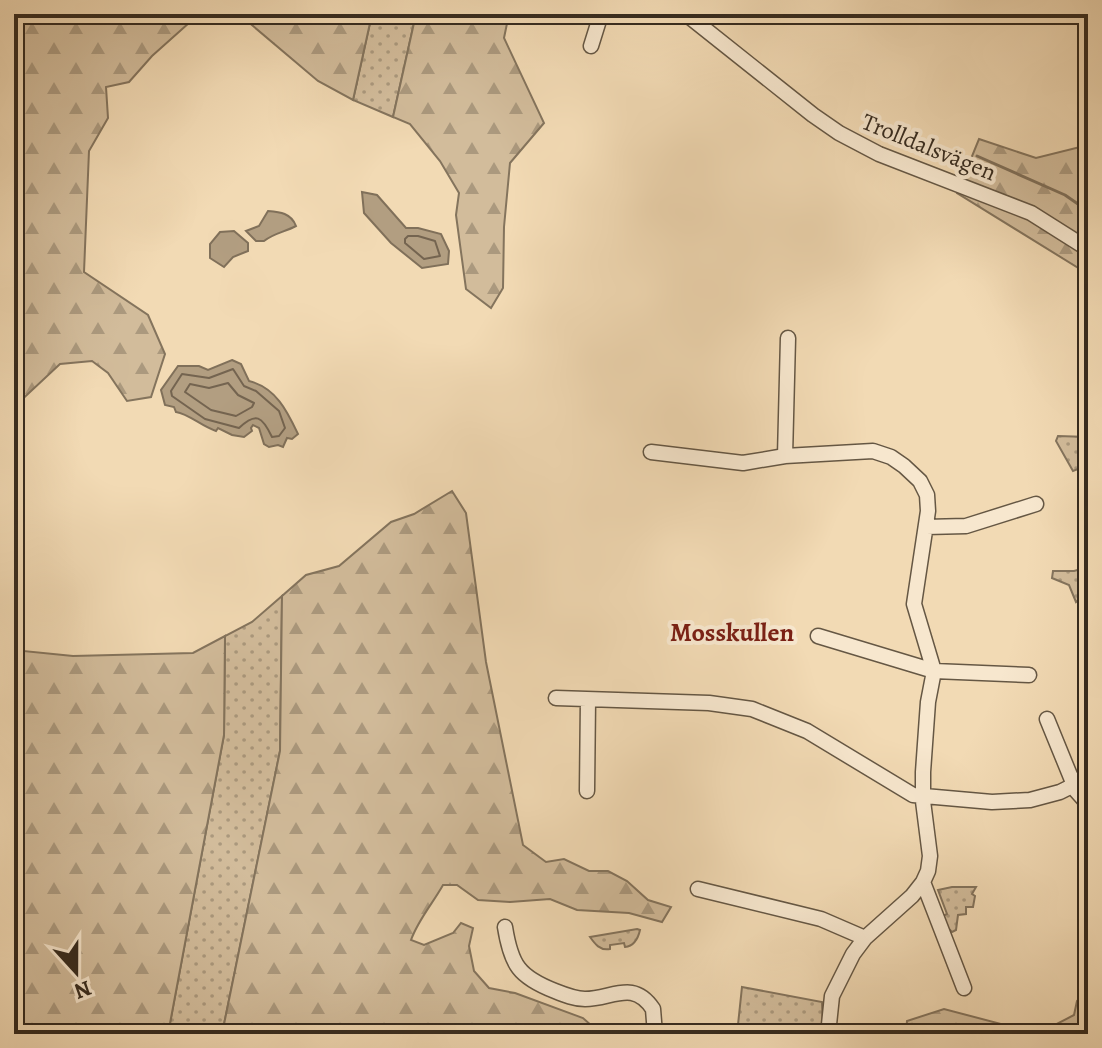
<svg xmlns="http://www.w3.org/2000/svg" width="1102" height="1048" font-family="Alegreya,serif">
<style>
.grass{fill:url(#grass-dots);stroke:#84745d;stroke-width:2}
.forest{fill:url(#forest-firs);stroke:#84745d;stroke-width:2}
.water{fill:#b29e81;stroke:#80705a;stroke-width:2}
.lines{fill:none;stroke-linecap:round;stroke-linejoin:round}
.shore{stroke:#746450;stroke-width:2}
.stream{stroke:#80705a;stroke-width:3}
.street-casing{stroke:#655744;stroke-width:17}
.street{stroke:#f7e7ce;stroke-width:14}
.labels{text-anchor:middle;stroke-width:8;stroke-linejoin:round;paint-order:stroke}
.street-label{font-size:24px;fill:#362b1f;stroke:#f7e7ce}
.neighbourhood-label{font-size:26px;font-weight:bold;fill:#7a1f14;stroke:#f7e7ce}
</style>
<defs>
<pattern id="grass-dots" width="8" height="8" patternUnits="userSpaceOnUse" patternTransform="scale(2)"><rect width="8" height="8" fill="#d2bc9b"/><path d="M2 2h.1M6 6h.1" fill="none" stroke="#ab997e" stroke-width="1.8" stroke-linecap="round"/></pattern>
<pattern id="forest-firs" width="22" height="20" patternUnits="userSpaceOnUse" patternTransform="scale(2)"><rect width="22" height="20" fill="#d2bc9b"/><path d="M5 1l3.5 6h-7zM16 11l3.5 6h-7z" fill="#ab997e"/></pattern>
</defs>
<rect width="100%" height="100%" fill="#f2dab4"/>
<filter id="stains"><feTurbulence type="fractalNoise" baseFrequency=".0025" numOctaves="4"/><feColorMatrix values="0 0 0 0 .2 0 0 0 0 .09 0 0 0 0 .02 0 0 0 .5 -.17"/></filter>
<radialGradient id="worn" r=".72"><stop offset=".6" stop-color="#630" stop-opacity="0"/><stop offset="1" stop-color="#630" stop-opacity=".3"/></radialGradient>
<path class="grass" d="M372 14H416L393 117 353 100Z
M1058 436 1088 437V465L1073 471 1056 441Z
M1088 567V592L1076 602 1069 585 1052 578 1053 571H1074Z
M282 596 280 751 222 1034H168L224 735 225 636 252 622Z
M952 887H976L972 894 975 896 973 907H966V914L958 915 956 930 952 932 946 926 943 916 947 914 938 890Z
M637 929 640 930C638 939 634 946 625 947L624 943 610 945V949C600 951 595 944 590 937Z
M742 987 822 1002 823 1034 760 1032 759 1034H737Z"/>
<path class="forest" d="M14 14H199L152 56 129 82 106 87 108 118 89 151 84 272 148 315 165 354 151 397 127 401 108 373 92 361 60 364 14 407Z
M227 14H372L353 100 318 81 240 15Z
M416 14H509L504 38 544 123 510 163 504 227 503 288 491 308 466 289 456 215 459 193 440 161 410 124 393 117Z
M979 139 1036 158 1088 145V274L957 193Z
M452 491 466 513 486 662 523 845 546 862 564 859 589 871H608L627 881 648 900 671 907 662 922 629 913 577 910 550 899 510 902 478 900 457 885H443C433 903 418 920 411 940L424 945 453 933 461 923 473 928 469 946 474 971 489 988 515 993 583 1018 601 1034H222L280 751 282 596 306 575 339 566 391 522 414 514Z
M225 636 224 735 168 1034H14V650L73 656 193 653Z
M1088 990V1034H906L907 1021 944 1009 1020 1029 1051 1027 1074 1015 1077 1001Z"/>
<path class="water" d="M362 192 377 195 406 228H418L441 234 449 251 448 264 422 268 391 243 364 213Z
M268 211C280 212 291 213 296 226 285 232 274 233 264 241H256L246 231 259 226Z
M234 231 248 243V251L233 257 224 267 210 258V244L220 232Z
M232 360 241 364 249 381C277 388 288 413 298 434L292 439 287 438 283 447 278 445 269 447 264 444 259 428 253 425 251 428 252 431 244 437 232 435 218 428 216 431C201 426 189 414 176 412L174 407 165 405 161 390 178 366H199L208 370Z"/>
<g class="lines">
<path class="shore" d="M408 236H418L435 241 440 256 424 259 405 243V239Z
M233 369 244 386 256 391 279 411 285 428 279 436 272 437C262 416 256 412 239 428L205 419 172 396 171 391 182 374 209 378Z
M228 383 238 395 254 403 252 407 236 416 211 410 185 392 190 384 209 388Z"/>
<path class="stream" d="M977 156 1065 195 1088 211"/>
<defs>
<path id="street" d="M686 14 813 115 839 133 879 154 1031 213 1088 249
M591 46 601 14
M651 452 743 463 785 456 873 451 891 457 904 466 920 481 927 495 928 511 914 604 934 671 928 702 923 772V801L930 856 928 871 923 882 912 896 865 938 853 954 832 996 828 1034
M785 456 788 338
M926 527 966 526 1036 504
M818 636 934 671 1029 675
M556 698 709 703 752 709 807 731 913 795 992 802 1030 800 1060 792 1074 785 1088 772
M1047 719 1074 785
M1072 786 1088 804
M587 791 588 700
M923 882 964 988
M698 889 821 919 865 938
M505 927C511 965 519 977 555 991 565 995 575 999 585 999 612 999 633 979 653 1009L655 1034"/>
</defs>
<use href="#street" class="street-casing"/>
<use href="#street" class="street"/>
</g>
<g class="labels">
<g class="street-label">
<text transform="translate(929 147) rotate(22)" y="8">Trolldalsvägen</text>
</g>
<g class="neighbourhood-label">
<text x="732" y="641">Mosskullen</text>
</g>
</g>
<rect width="1102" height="1048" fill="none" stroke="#f2dab4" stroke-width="48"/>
<rect x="16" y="16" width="1070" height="1016" fill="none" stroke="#362b1f" stroke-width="4"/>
<rect x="24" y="24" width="1054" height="1000" fill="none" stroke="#362b1f" stroke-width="2"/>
<g transform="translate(76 972) rotate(159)" stroke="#f7e7ce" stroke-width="6" paint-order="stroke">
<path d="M0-6L14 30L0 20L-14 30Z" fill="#362b1f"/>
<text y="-12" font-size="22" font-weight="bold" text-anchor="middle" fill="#362b1f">N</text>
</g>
<rect width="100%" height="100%" filter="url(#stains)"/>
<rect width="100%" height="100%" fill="url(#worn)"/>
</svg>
